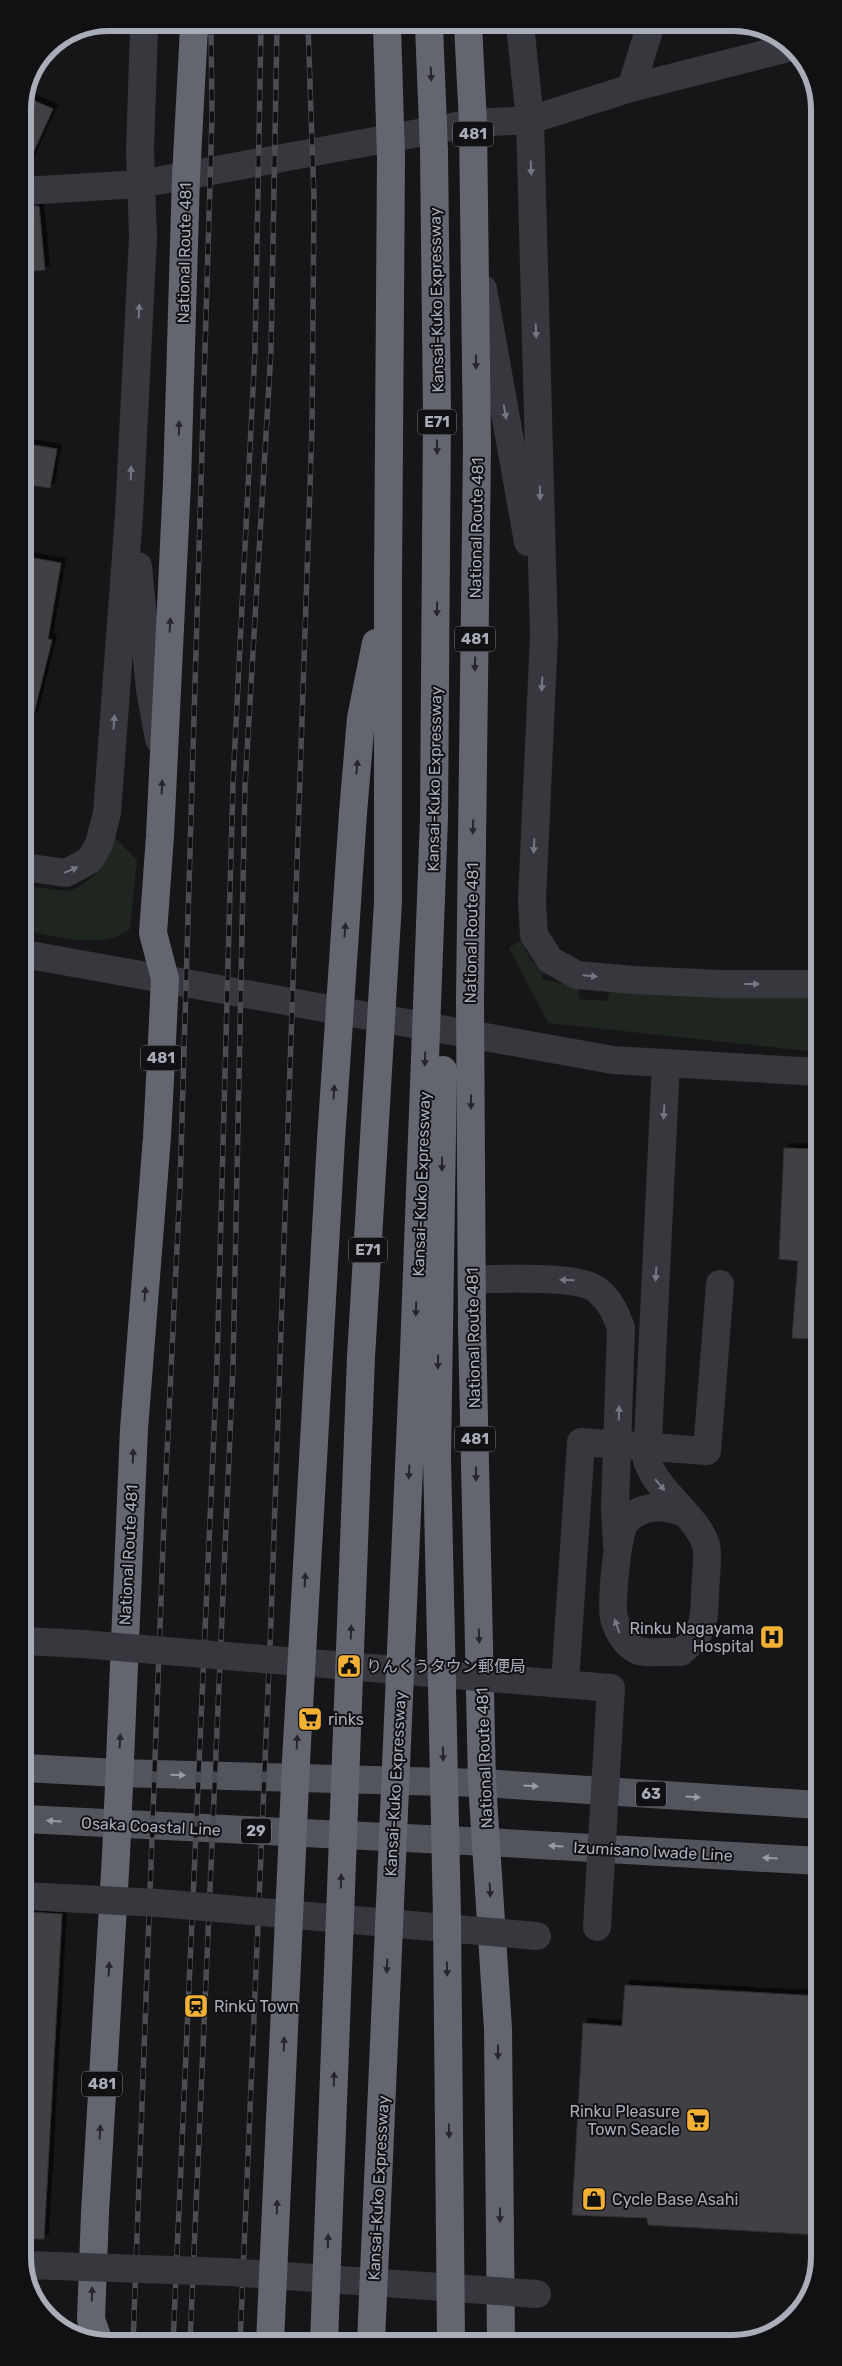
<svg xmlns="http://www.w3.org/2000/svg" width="842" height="2366" font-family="Rubik,'Noto Sans JP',sans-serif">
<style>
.green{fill:#1e261f}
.building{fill:#404145;stroke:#303034;filter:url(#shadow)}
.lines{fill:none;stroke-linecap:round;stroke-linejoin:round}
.minor{stroke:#37383d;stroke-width:28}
.major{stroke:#53555c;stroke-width:28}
.highway{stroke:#63666e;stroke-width:28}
.rail-casing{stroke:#4a4c52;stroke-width:5.5}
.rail{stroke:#111113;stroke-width:4;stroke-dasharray:11;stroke-linecap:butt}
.minor-bridge{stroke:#37383d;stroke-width:28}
.highway-bridge{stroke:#63666e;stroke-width:28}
.oneway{fill:#26262a}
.oneway2{fill:#757881}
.oneway3{fill:#979ba6}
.labels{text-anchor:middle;stroke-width:4;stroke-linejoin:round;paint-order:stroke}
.shield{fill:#111113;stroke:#7b7e86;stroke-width:1}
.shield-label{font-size:15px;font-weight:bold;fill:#a8adb8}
.street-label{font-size:16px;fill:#a8adb8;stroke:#111113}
.poi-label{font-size:16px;fill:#a8adb8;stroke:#111113;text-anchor:start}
.rim{fill:none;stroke:#a8adb8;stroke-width:6}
</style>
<defs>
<filter id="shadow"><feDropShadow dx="4.5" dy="-4.5" stdDeviation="0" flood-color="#0009"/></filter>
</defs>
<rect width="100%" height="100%" fill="#161618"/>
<path class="green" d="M113 836 137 860 130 929C101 951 56 936 24 930V886L69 891 81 886 100 871Z
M522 939C526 954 531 962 543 971L542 979 579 987V999L608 1001 609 991 818 997V1052L548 1023 509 948Z"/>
<path class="building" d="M26 97 53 109 23 175V104Z
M23 206H39L45 270 23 272Z
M23 443 57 449 50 488 23 484Z
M23 556 61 563 48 639 52 640 33 717 23 716Z
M784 1148 818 1149V1339L792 1338 798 1261 779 1259Z
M25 1912 62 1914 44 2239H25Z
M625 1985 819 1996V2235L648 2225 647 2218 572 2215 583 2023 622 2026Z"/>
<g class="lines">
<path class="minor" d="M520 25 530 120 544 635 532 901 534 935 550 960 577 975 634 980 722 984H818
M631 88 651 24
M23 191 140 184 473 123 530 120 631 88 792 47
M483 289 528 542
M138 566 150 690 159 739
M24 867 66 873 90 860 99 844 107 813 129 515 143 237 140 150 144 28
M24 954 613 1060 818 1072
M666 1063 647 1461C659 1494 697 1516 706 1545 709 1556 705 1582 705 1595 704 1624 704 1632 681 1652 668 1651 650 1654 639 1651 626 1647 617 1630 614 1618 611 1605 617 1533 625 1523 639 1504 665 1505 684 1513
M472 1279C500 1280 577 1274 597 1290 610 1300 615 1312 621 1328L615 1508 617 1545"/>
<path class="major" d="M25 1768 118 1773 482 1783 819 1805
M25 1819 487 1842 819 1861"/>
<path class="highway" d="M468 25 473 123 477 447 470 1000 472 1327 482 1783 498 2029 501 2342
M99 2342 91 2319 95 2213 116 1855 134 1429 157 1137 163 1021 165 979 153 933 160 836 177 482 186 177 194 28"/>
<defs>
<path id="rail" d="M133 2343 165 1494 180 1186 212 116 211 28
M173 2343 217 1364 233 783 255 350 261 27
M190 2343 233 1367 245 786 271 351 277 27
M240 2343 271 1621 312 428 314 198 308 27"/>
</defs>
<use href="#rail" class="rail-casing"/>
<use href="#rail" class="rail"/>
<path class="minor-bridge" d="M25 1641 82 1644 611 1688 597 1927
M565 1682 581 1442 707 1451 720 1284
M25 1896 158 1903 537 1936
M26 2265 229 2272 537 2294"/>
<path class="highway-bridge" d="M443 1070 437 1458 447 1917 451 2342
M324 2342 361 1357 388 902V582L391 158 387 26
M371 2342 414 1351 434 818 437 415 434 151 429 26
M270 2343 296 1761 331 1140 353 813 361 718 376 643"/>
</g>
<defs><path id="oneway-solid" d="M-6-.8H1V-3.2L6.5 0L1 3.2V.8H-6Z" transform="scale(1.25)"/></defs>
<g class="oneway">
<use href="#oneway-solid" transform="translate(431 74) rotate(88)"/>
<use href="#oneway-solid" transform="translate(476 362) rotate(89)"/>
<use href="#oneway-solid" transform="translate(179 428) rotate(-88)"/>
<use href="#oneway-solid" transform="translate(437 447) rotate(90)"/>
<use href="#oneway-solid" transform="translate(437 609) rotate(91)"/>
<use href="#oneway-solid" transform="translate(170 625) rotate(-87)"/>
<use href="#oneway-solid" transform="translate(475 664) rotate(91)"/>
<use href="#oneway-solid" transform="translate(357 767) rotate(-85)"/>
<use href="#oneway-solid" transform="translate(162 787) rotate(-88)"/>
<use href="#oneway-solid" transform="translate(473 827) rotate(91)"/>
<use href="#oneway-solid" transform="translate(345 930) rotate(-86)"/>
<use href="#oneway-solid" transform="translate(425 1059) rotate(92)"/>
<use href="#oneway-solid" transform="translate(334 1092) rotate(-86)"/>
<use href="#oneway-solid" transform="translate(471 1102) rotate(90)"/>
<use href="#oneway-solid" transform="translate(442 1164) rotate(91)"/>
<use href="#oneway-solid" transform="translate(145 1294) rotate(-85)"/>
<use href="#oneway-solid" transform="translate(416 1309) rotate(92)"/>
<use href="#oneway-solid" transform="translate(438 1362) rotate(91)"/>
<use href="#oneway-solid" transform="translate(133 1456) rotate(-88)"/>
<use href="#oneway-solid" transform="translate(409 1472) rotate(93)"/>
<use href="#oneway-solid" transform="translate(476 1474) rotate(89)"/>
<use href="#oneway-solid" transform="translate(305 1580) rotate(-87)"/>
<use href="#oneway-solid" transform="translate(351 1632) rotate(-88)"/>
<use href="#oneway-solid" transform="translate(479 1636) rotate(88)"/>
<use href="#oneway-solid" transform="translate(120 1741) rotate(-87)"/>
<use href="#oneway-solid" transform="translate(297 1742) rotate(-87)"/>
<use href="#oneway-solid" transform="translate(443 1754) rotate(89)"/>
<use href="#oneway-solid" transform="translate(341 1881) rotate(-88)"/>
<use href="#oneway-solid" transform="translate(490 1890) rotate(87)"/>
<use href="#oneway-solid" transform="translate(387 1966) rotate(93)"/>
<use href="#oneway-solid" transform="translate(109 1969) rotate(-87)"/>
<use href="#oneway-solid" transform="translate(447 1969) rotate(89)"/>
<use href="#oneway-solid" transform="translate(284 2044) rotate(-88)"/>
<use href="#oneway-solid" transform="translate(498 2052) rotate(90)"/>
<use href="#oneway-solid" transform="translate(334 2079) rotate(-88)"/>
<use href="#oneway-solid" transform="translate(449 2131) rotate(89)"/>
<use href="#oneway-solid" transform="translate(100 2132) rotate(-87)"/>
<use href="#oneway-solid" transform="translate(277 2207) rotate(-88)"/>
<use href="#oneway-solid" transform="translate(500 2215) rotate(90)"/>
<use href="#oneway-solid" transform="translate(328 2241) rotate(-88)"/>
<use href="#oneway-solid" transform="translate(92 2294) rotate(-88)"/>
</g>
<g class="oneway2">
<use href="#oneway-solid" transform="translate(531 168) rotate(88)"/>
<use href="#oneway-solid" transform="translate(139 311) rotate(-87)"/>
<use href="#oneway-solid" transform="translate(536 331) rotate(88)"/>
<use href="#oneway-solid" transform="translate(505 412) rotate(80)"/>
<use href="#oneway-solid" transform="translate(131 473) rotate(-88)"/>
<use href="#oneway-solid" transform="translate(540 493) rotate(88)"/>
<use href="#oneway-solid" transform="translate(542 684) rotate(93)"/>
<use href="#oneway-solid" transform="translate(114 722) rotate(-86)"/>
<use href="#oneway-solid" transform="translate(534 846) rotate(93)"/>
<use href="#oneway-solid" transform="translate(71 870) rotate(-23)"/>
<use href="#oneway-solid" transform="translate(590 976) rotate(5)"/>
<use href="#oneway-solid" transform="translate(752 984)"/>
<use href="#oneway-solid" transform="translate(664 1112) rotate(93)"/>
<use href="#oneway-solid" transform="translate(656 1274) rotate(93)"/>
<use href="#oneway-solid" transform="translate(567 1280) rotate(-178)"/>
<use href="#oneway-solid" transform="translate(619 1413) rotate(-88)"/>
<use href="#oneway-solid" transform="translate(660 1485) rotate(50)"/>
<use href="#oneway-solid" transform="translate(617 1626) rotate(-110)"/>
</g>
<g class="oneway3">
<use href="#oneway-solid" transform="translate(178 1775) rotate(2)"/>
<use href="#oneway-solid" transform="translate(531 1786) rotate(4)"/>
<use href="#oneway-solid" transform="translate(693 1797) rotate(4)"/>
<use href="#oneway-solid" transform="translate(54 1821) rotate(-176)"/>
<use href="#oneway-solid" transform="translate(556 1846) rotate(-177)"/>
<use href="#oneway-solid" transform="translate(770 1858) rotate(-177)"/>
</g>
<defs>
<symbol id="hospital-square" viewBox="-11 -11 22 22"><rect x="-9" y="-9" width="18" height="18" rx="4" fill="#f2b134" stroke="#111113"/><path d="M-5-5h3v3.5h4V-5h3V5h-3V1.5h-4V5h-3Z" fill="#111"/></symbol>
<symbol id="civic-square" viewBox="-11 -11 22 22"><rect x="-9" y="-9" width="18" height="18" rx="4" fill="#f2b134" stroke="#111113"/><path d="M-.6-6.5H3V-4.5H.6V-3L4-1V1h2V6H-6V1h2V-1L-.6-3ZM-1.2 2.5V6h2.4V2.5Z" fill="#111"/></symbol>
<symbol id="supermarket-square" viewBox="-11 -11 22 22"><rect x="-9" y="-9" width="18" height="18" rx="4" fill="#f2b134" stroke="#111113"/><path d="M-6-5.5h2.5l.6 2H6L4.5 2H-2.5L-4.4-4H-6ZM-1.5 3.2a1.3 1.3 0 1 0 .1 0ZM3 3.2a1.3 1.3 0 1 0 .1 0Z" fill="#111"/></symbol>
<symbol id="station-square" viewBox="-11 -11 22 22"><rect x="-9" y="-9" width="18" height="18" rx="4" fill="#f2b134" stroke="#111113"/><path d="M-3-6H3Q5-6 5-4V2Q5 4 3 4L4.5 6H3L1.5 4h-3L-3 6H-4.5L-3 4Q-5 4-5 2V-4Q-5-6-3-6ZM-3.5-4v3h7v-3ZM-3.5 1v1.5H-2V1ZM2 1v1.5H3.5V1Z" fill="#111"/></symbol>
<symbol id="shop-square" viewBox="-11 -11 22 22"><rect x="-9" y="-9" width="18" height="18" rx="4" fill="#f2b134" stroke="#111113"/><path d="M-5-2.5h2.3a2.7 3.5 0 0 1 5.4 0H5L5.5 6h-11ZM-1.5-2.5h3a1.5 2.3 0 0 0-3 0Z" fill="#111"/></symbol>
</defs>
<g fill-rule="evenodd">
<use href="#hospital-square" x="758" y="1623" width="28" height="28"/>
<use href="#civic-square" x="335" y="1652" width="28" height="28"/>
<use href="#supermarket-square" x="296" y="1705" width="28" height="28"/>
<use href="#station-square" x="182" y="1992" width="28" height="28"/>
<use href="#supermarket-square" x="684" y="2106" width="28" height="28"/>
<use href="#shop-square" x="580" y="2185" width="28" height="28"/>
</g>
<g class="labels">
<g class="shield">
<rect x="453" y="121.5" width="40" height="25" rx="4"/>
<rect x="418" y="409.5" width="38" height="25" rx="4"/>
<rect x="455" y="626.5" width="40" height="25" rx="4"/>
<rect x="141" y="1045.5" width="40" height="25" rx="4"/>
<rect x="349" y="1237.5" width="38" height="25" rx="4"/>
<rect x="455" y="1426.5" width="40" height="25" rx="4"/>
<rect x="636" y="1781.5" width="30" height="25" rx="4"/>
<rect x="241" y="1818.5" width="30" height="25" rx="4"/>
<rect x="82" y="2071.5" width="40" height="25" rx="4"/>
</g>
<g class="shield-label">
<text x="473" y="139">481</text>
<text x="437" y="427">E71</text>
<text x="475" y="644">481</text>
<text x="161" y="1063">481</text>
<text x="368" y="1255">E71</text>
<text x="475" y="1444">481</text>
<text x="651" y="1799">63</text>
<text x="256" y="1836">29</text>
<text x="102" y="2089">481</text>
</g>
<g class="street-label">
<text transform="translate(184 253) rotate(-89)" y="6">National Route 481</text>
<text transform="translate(436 300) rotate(-91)" y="6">Kansai-Kuko Expressway</text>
<text transform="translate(476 528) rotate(-89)" y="6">National Route 481</text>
<text transform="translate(434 779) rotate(-89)" y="6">Kansai-Kuko Expressway</text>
<text transform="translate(471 933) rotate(-89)" y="6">National Route 481</text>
<text transform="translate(421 1184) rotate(-88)" y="6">Kansai-Kuko Expressway</text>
<text transform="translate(473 1338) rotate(-91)" y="6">National Route 481</text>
<text transform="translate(128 1555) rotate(-87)" y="6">National Route 481</text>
<text transform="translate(484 1758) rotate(-92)" y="6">National Route 481</text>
<text transform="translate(395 1784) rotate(-87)" y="6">Kansai-Kuko Expressway</text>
<text transform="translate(151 1826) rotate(3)" y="6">Osaka Coastal Line</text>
<text transform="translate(653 1851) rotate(3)" y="6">Izumisano Iwade Line</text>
<text transform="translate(378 2188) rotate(-87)" y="6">Kansai-Kuko Expressway</text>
</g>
<g class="poi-label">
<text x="754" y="1634" text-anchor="end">Rinku Nagayama<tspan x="754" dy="18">Hospital</tspan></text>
<text x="366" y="1672">りんくうタウン郵便局</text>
<text x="328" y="1725">rinks</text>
<text x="214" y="2012">Rinkū Town</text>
<text x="680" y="2117" text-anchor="end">Rinku Pleasure<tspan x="680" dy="18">Town Seacle</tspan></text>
<text x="612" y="2205">Cycle Base Asahi</text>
</g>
</g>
<path d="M0 0H842V2366H0ZM109 31H733A78 78 0 0 1 811 109V2257A78 78 0 0 1 733 2335H109A78 78 0 0 1 31 2257V109A78 78 0 0 1 109 31Z" fill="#111113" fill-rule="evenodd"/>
<path class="rim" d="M109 31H733A78 78 0 0 1 811 109V2257A78 78 0 0 1 733 2335H109A78 78 0 0 1 31 2257V109A78 78 0 0 1 109 31Z"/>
</svg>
